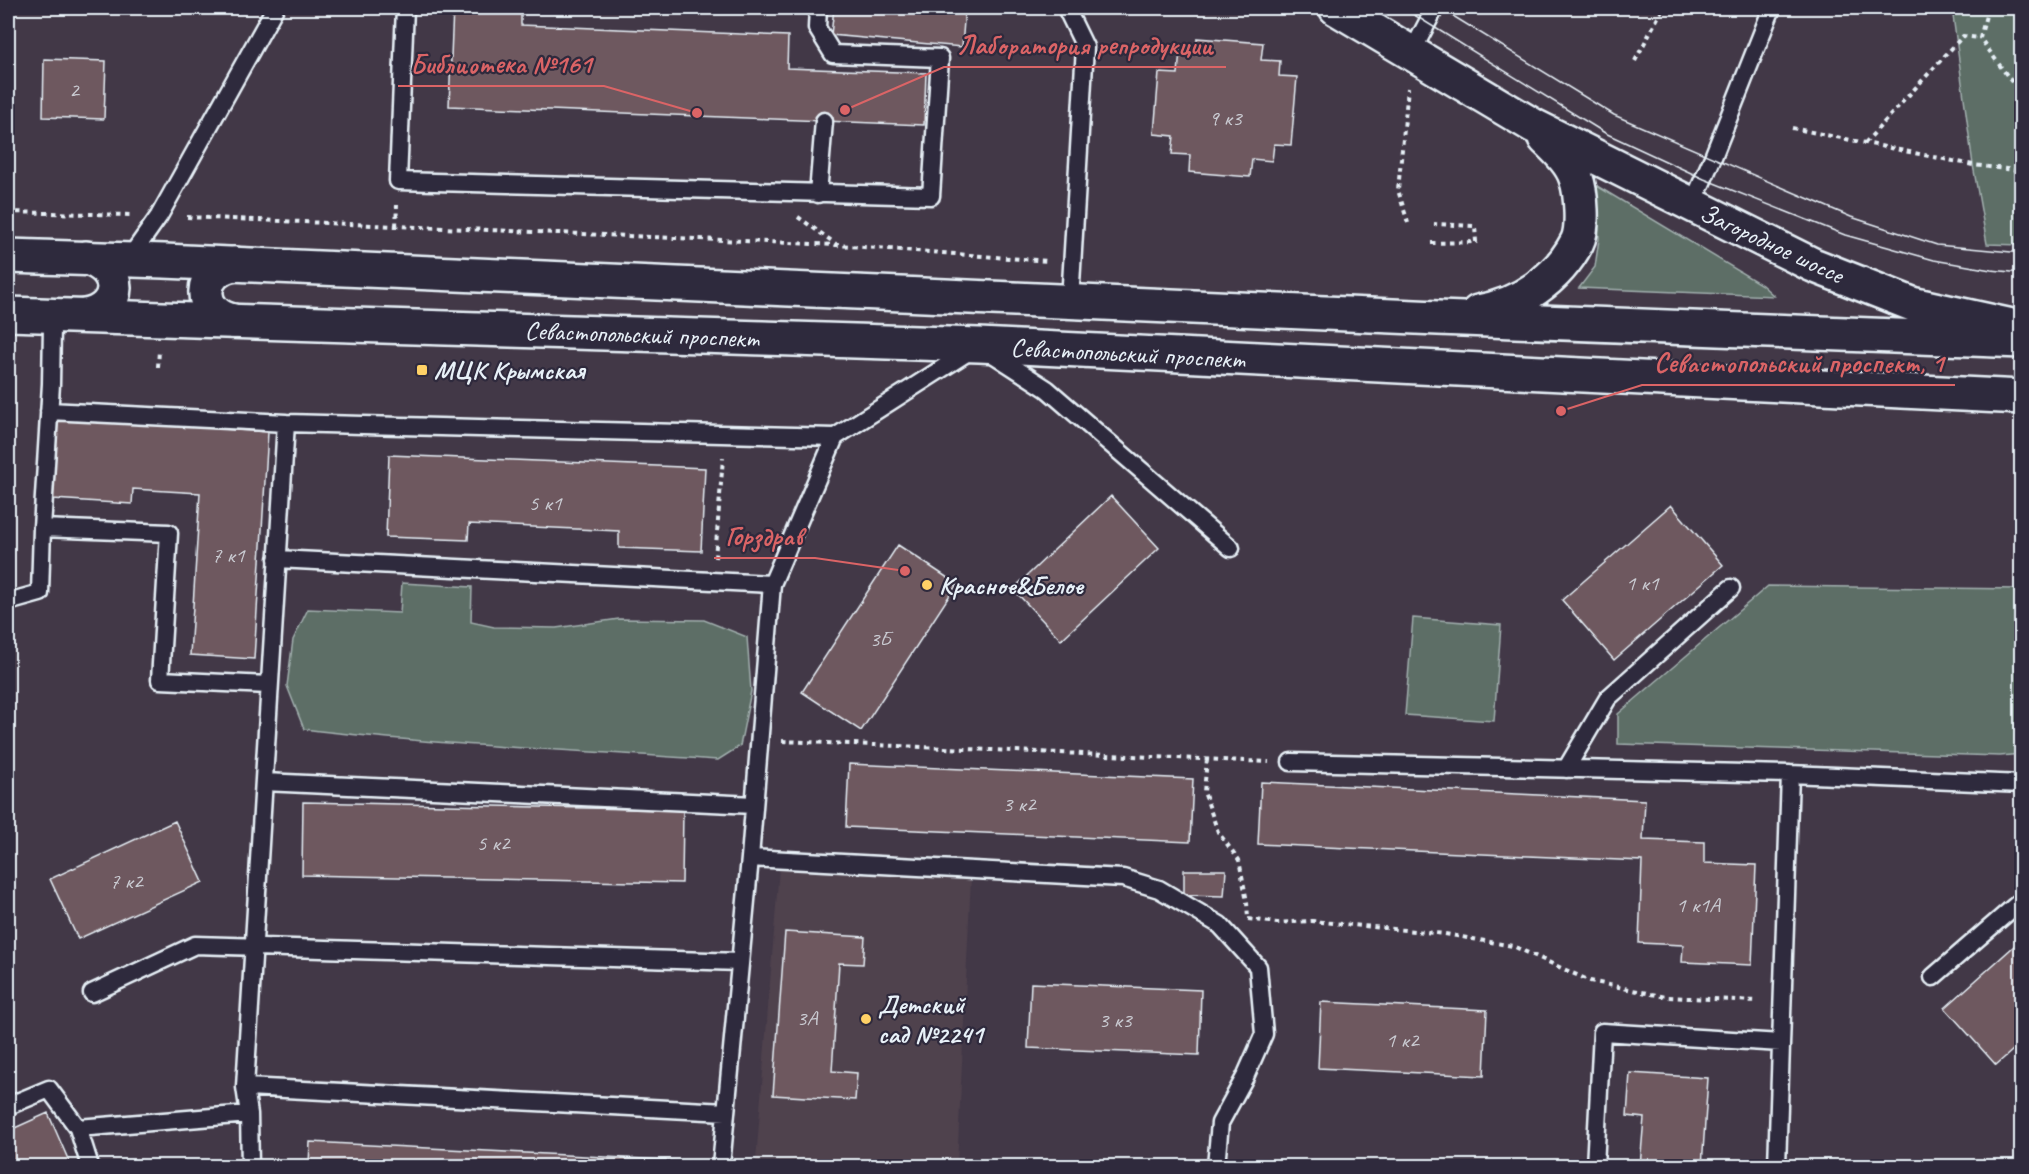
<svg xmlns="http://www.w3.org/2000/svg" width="2029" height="1174" font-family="Caveat,sans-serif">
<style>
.built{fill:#4f424e}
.green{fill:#5d6e66;stroke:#a2b0af;stroke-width:1.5}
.building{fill:#6e585e;stroke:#e8f1f8;stroke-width:1.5}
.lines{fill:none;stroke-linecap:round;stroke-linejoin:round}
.lane-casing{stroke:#e8f1f8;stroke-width:21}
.street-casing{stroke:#e8f1f8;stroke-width:38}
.secondary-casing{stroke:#e8f1f8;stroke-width:38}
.path{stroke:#e8f1f8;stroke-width:4;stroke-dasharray:4.5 4.5;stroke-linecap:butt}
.lane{stroke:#2f2a3d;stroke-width:16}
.street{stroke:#2f2a3d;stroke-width:33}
.secondary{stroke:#2f2a3d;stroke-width:33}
.tram{stroke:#e8f1f8;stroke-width:1.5}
.poi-dot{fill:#ffd166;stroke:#2f2a3d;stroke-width:2}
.labels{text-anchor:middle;stroke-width:4.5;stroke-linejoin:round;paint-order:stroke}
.number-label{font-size:22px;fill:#cacbd2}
.street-label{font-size:26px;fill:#e8f1f8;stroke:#2f2a3d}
.poi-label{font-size:26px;font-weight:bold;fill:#e8f1f8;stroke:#2f2a3d;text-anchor:start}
.leader{fill:none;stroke:#db6466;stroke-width:2}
.callout-dot{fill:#db6466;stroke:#2f2a3d;stroke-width:2}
.callout-label{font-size:27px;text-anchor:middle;font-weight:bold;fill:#db6466;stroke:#2f2a3d;stroke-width:4.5;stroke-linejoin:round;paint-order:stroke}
</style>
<rect width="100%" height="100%" fill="#423847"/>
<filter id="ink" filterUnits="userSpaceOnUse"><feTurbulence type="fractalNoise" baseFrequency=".0167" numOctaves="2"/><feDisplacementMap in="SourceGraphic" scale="12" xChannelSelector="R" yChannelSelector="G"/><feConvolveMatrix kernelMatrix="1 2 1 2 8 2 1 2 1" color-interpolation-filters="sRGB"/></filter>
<g filter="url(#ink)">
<path class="built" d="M779 868 971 878 957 1166 756 1161Z"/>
<path class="green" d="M1952 8H2021V245L1987 244 1973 165Z
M1597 186 1762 285 1774 296 1579 288 1595 267 1599 239Z
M402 583 472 587 471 622 494 627 556 628 619 619 704 620 747 637 751 691 740 746 718 760C580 750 441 746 304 729L287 686 293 640 308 609 400 613Z
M1768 586 2021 589V754L2000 756 1618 744V714Z
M1413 618 1501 625 1494 721 1405 715Z"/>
<path class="building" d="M453 8H521V25L788 36 787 68 926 73 924 125 449 106Z
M834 8H965L962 47 831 35Z
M1197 38 1263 43 1261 60 1280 61 1279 76 1297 77 1291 145 1274 144 1272 161 1252 159 1250 177 1189 172 1190 155 1172 154 1174 136 1154 134 1159 73 1178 74 1180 50 1196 52Z
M44 59 106 61 104 119 43 117Z
M58 418 268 432 254 659 190 655 200 493 133 489 132 504 53 499Z
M389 455 705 468 701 551 619 548V531L469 524 468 540 386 537Z
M1111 496 1159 548 1061 640 1013 589Z
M1671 505 1723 565 1614 660 1562 600Z
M898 545 957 584 861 731 802 692Z
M849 764 1193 779 1190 842 846 827Z
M1261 782 1645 800 1643 840 1704 842V863L1756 865 1752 965 1682 962 1683 945 1639 943 1642 861 1258 844Z
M303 802 683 810 682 883 302 875Z
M175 821 203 882 78 939 50 879Z
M1184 870H1226L1224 896 1184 895Z
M785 932 865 937 863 964 839 963 832 1071 857 1073 855 1100 773 1095Z
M2022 939V1042L1996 1065 1945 1008Z
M1031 983 1201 990 1199 1055 1028 1048Z
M1321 1002 1487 1010 1484 1076 1318 1068Z
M1630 1073 1708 1078 1702 1166H1640L1644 1118 1627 1116Z
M48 1113 71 1166H8V1131Z
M310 1142 684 1161V1166H309Z"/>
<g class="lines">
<defs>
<path id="lane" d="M405 8 398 181 931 196 940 58 833 54 817 28 818 8
M1066 8 1085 47 1070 301
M1412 52 1435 8
M818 194 824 121
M1692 205 1713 157 1772 8
M128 260 159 216 275 8
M52 327 51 384 42 528 169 533 160 680 269 685
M49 411 286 423 835 437 979 345 1047 389 1231 548
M277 559 772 584
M8 602 40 593 42 528
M1291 762 1790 774 2022 784
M1566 769 1608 698 1731 588
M264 782 754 805
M750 858 1123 878 1159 889 1220 925 1258 967 1264 1034 1245 1077 1220 1123 1216 1166
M1933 977 2022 900
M92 993 195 945 740 962
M245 1087 726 1112
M8 1106 49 1089 78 1128
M90 1166 78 1128 249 1114
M250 1166 249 1114 245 1087 286 423
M721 1166 750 858 772 584 835 437
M1595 1166 1602 1032 1781 1043
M1777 1166 1790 774"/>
<path id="street" d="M85 316C123 309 124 268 86 258
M233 321C196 313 197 270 235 264"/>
<path id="secondary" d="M1336 8 1534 126 1813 265 1912 304 2008 325
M8 256 164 261 1438 318 2022 341
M1478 312C1520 305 1558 279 1577 242 1584 228 1581 192 1576 178 1571 162 1556 149 1545 138
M8 314 979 345 2022 397"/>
</defs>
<use href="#lane" class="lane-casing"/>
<use href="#street" class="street-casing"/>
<use href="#secondary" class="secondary-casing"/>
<path class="path" d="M1988 8 1980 38 2022 96
M1635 61 1663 8
M1792 128 1973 165 2022 171
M1865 143 1963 36 1980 38
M8 212 131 215
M187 217 837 245 1048 261
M798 217 836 244
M1408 223 1398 190 1408 88
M396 226 397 205
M1431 243 1476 242 1475 226 1434 224
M158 367 159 350
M715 558 723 458
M782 741 1269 762
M1207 759 1204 792 1218 832 1239 860 1247 902 1248 919
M1248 919 1277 923 1312 921 1445 934 1513 946 1590 981 1666 997 1758 1001"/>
<use href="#lane" class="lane"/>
<use href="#street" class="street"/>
<use href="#secondary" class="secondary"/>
<path class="tram" d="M1403 8 1605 133 1704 179 1845 235 1934 260 1991 270 2022 273
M1440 8 1614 115 1851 217 1937 245 2022 253"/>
</g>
</g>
<g class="poi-dot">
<rect x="416" y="364" width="12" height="12" rx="3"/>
<circle cx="927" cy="585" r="6"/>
<circle cx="866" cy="1019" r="6"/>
</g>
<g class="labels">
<g class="number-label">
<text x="74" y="97">2</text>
<text x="1225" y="125">9 к3</text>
<text x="545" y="510">5 к1</text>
<text x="228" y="562">7 к1</text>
<text x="1642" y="590">1 к1</text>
<text x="880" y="646">3Б</text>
<text x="1019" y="811">3 к2</text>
<text x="493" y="850">5 к2</text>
<text x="126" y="888">7 к2</text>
<text x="1698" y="912">1 к1А</text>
<text x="807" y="1025">3А</text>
<text x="1115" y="1027">3 к3</text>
<text x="1402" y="1047">1 к2</text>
</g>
<g class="street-label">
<text transform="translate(1772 243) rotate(25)" y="9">Загородное шоссе</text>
<text transform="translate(642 334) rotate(2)" y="9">Севастопольский проспект</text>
<text transform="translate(1128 353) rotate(3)" y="9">Севастопольский проспект</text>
</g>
<g class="poi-label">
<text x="434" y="379">МЦК Крымская</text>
<text x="939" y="594">Красное&amp;Белое</text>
<text x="878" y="1013">Детский<tspan x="878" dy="30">сад №2241</tspan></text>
</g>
</g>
<path class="leader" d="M845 110L944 67H1226M697 113L604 86H398M1561 411L1642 385H1955M905 571L815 558H714"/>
<g class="callout-dot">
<circle cx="845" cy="110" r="6"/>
<circle cx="697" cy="113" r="6"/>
<circle cx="1561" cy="411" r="6"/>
<circle cx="905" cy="571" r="6"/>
</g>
<g class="callout-label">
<text x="1085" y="54">Лаборатория репродукции</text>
<text x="501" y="73">Библиотека №161</text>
<text x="1799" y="372">Севастопольский проспект, 1</text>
<text x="764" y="545">Горздрав</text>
</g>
<rect width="2029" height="1174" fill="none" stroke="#2f2a3d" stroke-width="30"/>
<rect x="15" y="15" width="1999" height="1144" fill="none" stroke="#e8f1f8" stroke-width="2" filter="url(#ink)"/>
</svg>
